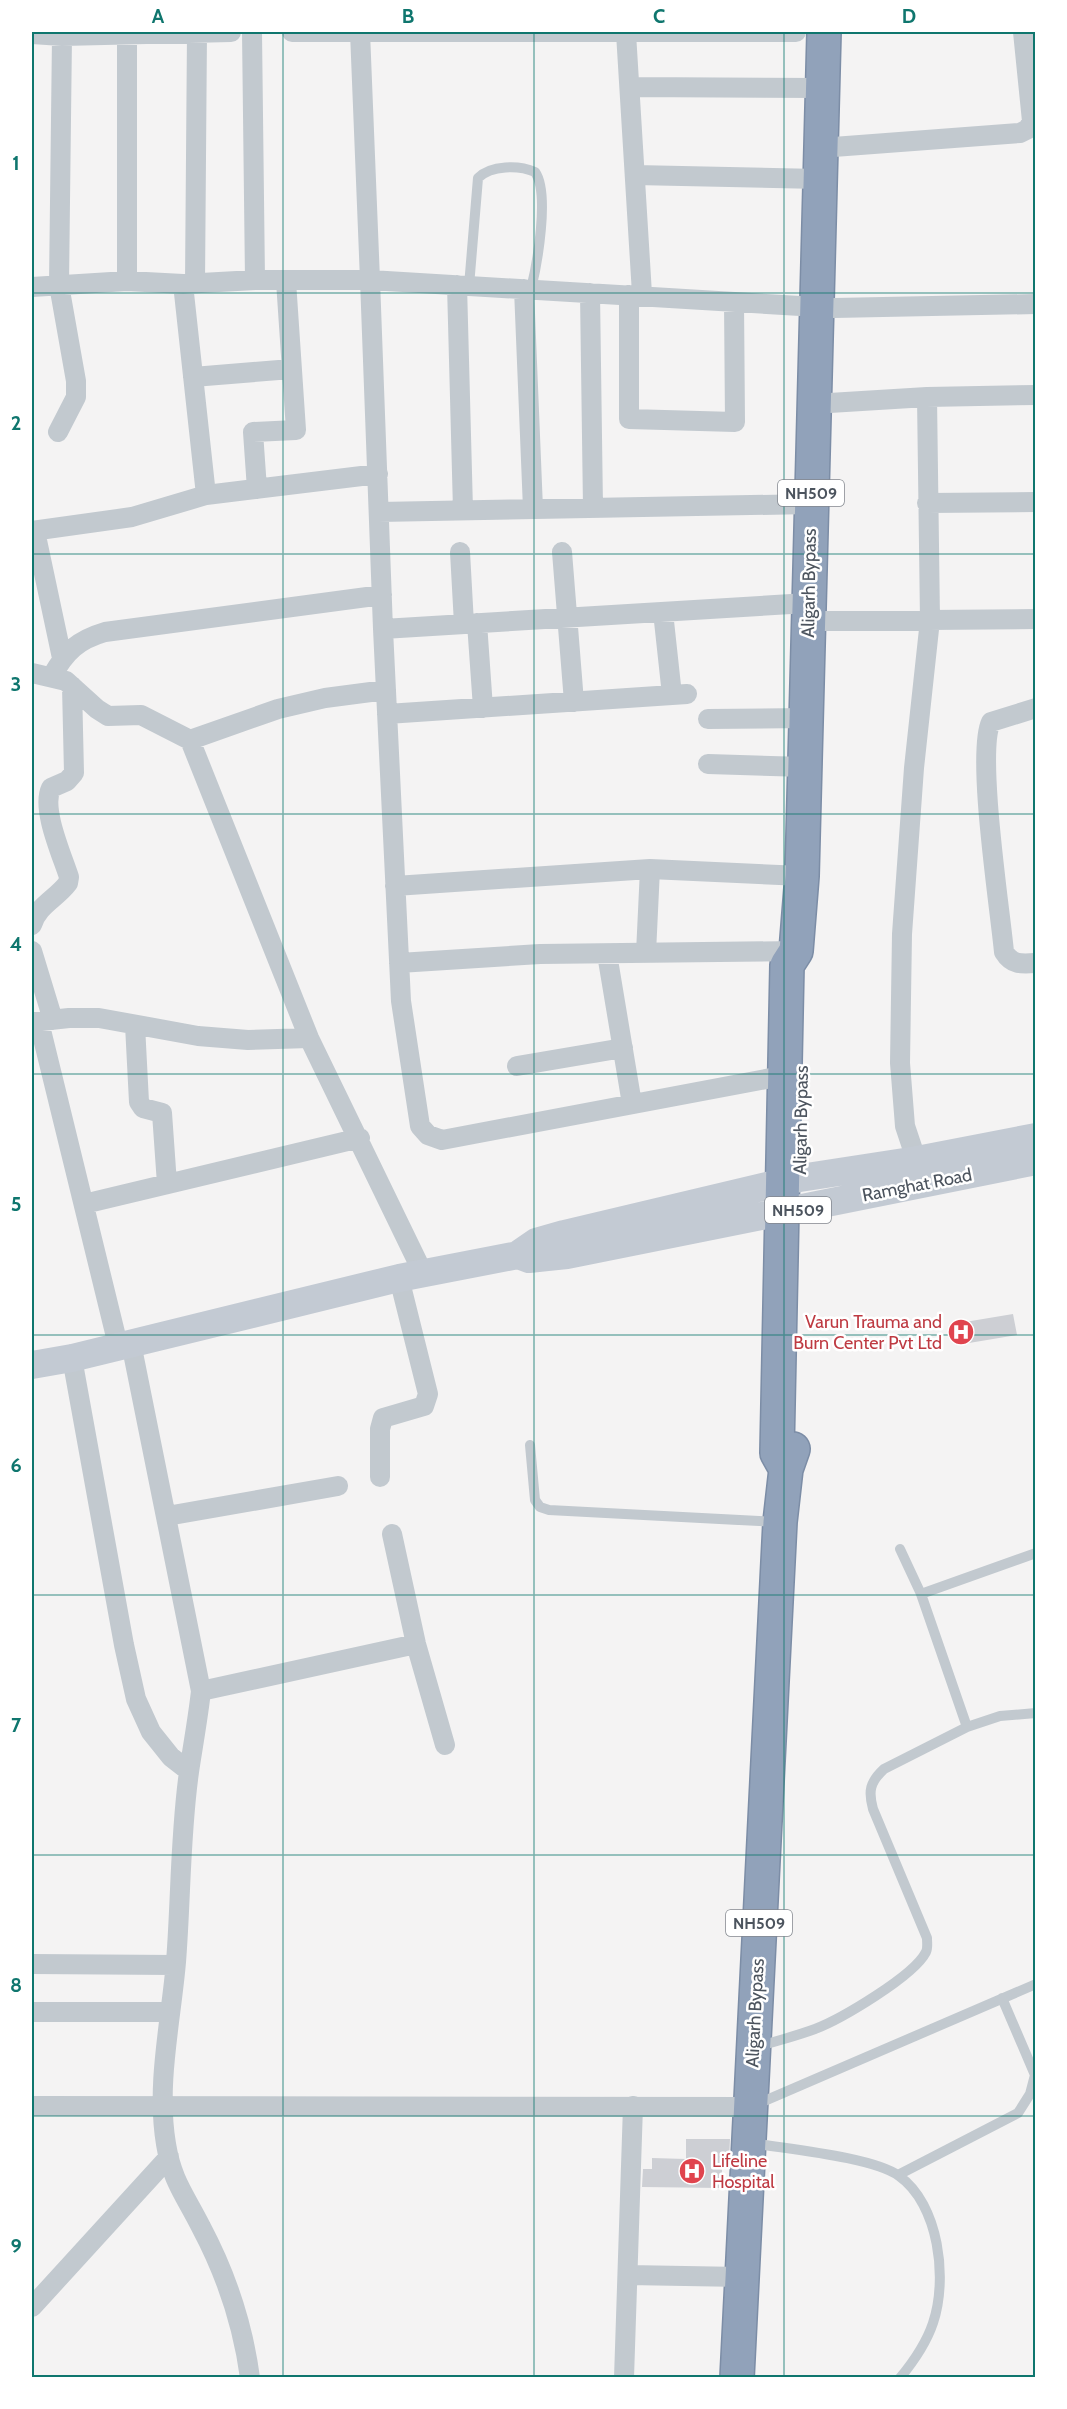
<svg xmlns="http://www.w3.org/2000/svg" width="1067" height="2409" font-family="Cabin,sans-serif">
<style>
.building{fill:#cdcfd4}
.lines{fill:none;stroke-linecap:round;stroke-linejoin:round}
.highway-casing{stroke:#7c8da6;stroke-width:36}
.lane{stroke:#c2c9cf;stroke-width:10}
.street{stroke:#c2c9cf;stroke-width:20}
.secondary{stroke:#c3cad3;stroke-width:28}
.highway{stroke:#91a2ba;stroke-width:33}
.grid{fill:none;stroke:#0f766e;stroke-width:1.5;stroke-opacity:0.55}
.labels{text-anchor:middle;stroke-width:5;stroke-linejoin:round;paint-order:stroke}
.shield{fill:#fff;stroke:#82878e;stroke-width:1.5}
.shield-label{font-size:16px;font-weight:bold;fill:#4c545e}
.street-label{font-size:18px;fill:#4c545e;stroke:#fff}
.health-label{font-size:18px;fill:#be3a42;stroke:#fff;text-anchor:end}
.neatline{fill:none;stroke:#0f766e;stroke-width:2}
.grid-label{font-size:20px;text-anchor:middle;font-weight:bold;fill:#0f766e}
</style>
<rect width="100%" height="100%" fill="#f4f3f3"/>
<path class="building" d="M1013 1314 1017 1335 957 1345 953 1324Z
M686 2139H730L729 2159H722V2188L642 2187 643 2169H652V2158L686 2159Z"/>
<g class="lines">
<defs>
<path id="highway" d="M786 1469 777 1453 787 965 796 951 802 876 824 32
M737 2378 780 1522 786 1469 793 1449"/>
</defs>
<use href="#highway" class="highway-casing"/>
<path class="lane" d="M469 286 478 178C491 165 519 165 535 172 550 193 537 265 531 289
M530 1445 535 1500 540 1507 549 1510 776 1522
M900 1549 921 1594
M967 1727 921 1594 1036 1553
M757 2047C776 2041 796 2036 815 2029 841 2019 914 1976 926 1952 928 1948 927 1943 927 1938L873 1809C868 1791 870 1782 884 1769L967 1727 1000 1716 1036 1713
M755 2105 1036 1984
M752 2143C786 2149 873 2157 899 2176 939 2204 948 2279 933 2323 926 2344 914 2361 900 2378
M898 2175 1018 2113 1030 2094 1035 2075 1002 1998"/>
<path class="street" d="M252 32 255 280
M292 32H796
M360 32 370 280 834 308 1036 304
M626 33 642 294
M32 34 62 36 231 32
M630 87 822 88
M820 148 1020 133 1028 129 1032 121 1023 32
M635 175 819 179
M127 281V34
M195 283 197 32
M183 284 206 495
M457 285 463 510
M32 287 127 281 183 284 255 280H370L383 629 401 1001 420 1126 428 1135 442 1140 787 1075
M524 289 533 509
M590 293 593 508
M629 295V419L735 422 734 302
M193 377 291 369
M927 397 1036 395
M813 404 927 397 930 620 914 768 902 934 900 1063 905 1126 920 1171
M58 432 76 397V381L59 285 62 36
M257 489 253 432 296 430 286 281
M927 503 1036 502
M379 512 810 504
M32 531 132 517 206 495 378 474
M35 531 62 658
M460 552 464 624
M562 552 574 702
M663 612 672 695
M808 621 1036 619
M477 623 483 708
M383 629 808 603
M32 673 66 681 97 709 108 716 141 715 190 740 278 709 325 698 386 690
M52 676C66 651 78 640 105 632L382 595
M1036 708 991 722C976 753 1000 909 1004 952 1012 965 1021 964 1036 963
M387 714 687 694
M708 719 806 718
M190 740 309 1038 423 1273
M708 764 805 767
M395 886 650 869
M32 925C38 905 56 899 68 883L69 877C62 855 41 809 51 788L67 781 74 773 72 686
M32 951 53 1020
M646 953 650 869 802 876
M607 954 632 1104
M399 963 540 954 796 951
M32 1022 69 1018H99L198 1036 248 1040 309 1038
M39 1022 118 1345
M135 1025 139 1102 143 1108 162 1113 167 1184
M517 1066 623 1048
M84 1204 360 1138
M131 1343 201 1691 416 1644
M72 1358 124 1645 136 1699 151 1732 171 1757 189 1771
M380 1477V1429L383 1418 424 1406 428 1394 399 1278
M167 1516 338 1486
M392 1534 416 1644 445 1745
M201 1691C198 1718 193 1745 189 1772 180 1835 181 1899 176 1962 171 2021 156 2085 166 2144 172 2181 185 2195 201 2227 226 2274 243 2325 250 2378
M32 1964 175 1965
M32 2012H169
M32 2106 750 2107
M628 2275 742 2277
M32 2307 169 2157
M624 2378 633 2106"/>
<path class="secondary" d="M520 1253 536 1242 564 1234 800 1178 917 1160 1036 1137
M32 1365 72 1358 399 1278 518 1255 529 1259 567 1255 1036 1161"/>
<use href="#highway" class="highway"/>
</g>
<path class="grid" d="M283 32V2378M534 32V2378M784 32V2378M32 293H1036M32 554H1036M32 814H1036M32 1074H1036M32 1335H1036M32 1595H1036M32 1855H1036M32 2116H1036"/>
<defs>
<symbol id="hospital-disc" viewBox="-11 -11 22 22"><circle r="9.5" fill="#e0444e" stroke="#fff"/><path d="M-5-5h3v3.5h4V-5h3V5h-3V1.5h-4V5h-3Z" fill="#fff"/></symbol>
</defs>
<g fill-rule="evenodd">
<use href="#hospital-disc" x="946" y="1317" width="30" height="30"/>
<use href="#hospital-disc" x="677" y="2156" width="30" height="30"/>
</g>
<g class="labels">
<g class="shield">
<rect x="778" y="480" width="66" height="26" rx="4.5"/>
<rect x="765" y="1197" width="66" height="26" rx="4.5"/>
<rect x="726" y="1910" width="66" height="26" rx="4.5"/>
</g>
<g class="shield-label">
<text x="811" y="499">NH509</text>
<text x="798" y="1216">NH509</text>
<text x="759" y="1929">NH509</text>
</g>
<g class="street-label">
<text transform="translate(809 583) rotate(-89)" y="6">Aligarh Bypass</text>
<text transform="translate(801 1120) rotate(-89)" y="6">Aligarh Bypass</text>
<text transform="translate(917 1185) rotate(-11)" y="6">Ramghat Road</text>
<text transform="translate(755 2013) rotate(-87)" y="6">Aligarh Bypass</text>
</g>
<g class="health-label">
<text x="942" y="1328">Varun Trauma and<tspan x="942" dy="21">Burn Center Pvt Ltd</tspan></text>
<text x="712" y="2167" text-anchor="start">Lifeline<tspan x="712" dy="21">Hospital</tspan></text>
</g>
</g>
<rect width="1067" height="2409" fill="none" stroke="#ffffff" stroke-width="66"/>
<rect x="33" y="33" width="1001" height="2343" class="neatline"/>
<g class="grid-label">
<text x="158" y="23">A</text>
<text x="408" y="23">B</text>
<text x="659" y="23">C</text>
<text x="909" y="23">D</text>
<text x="16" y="170">1</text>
<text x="16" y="430">2</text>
<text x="16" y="691">3</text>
<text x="16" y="951">4</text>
<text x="16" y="1211">5</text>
<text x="16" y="1472">6</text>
<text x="16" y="1732">7</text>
<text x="16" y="1992">8</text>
<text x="16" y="2253">9</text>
</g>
</svg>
